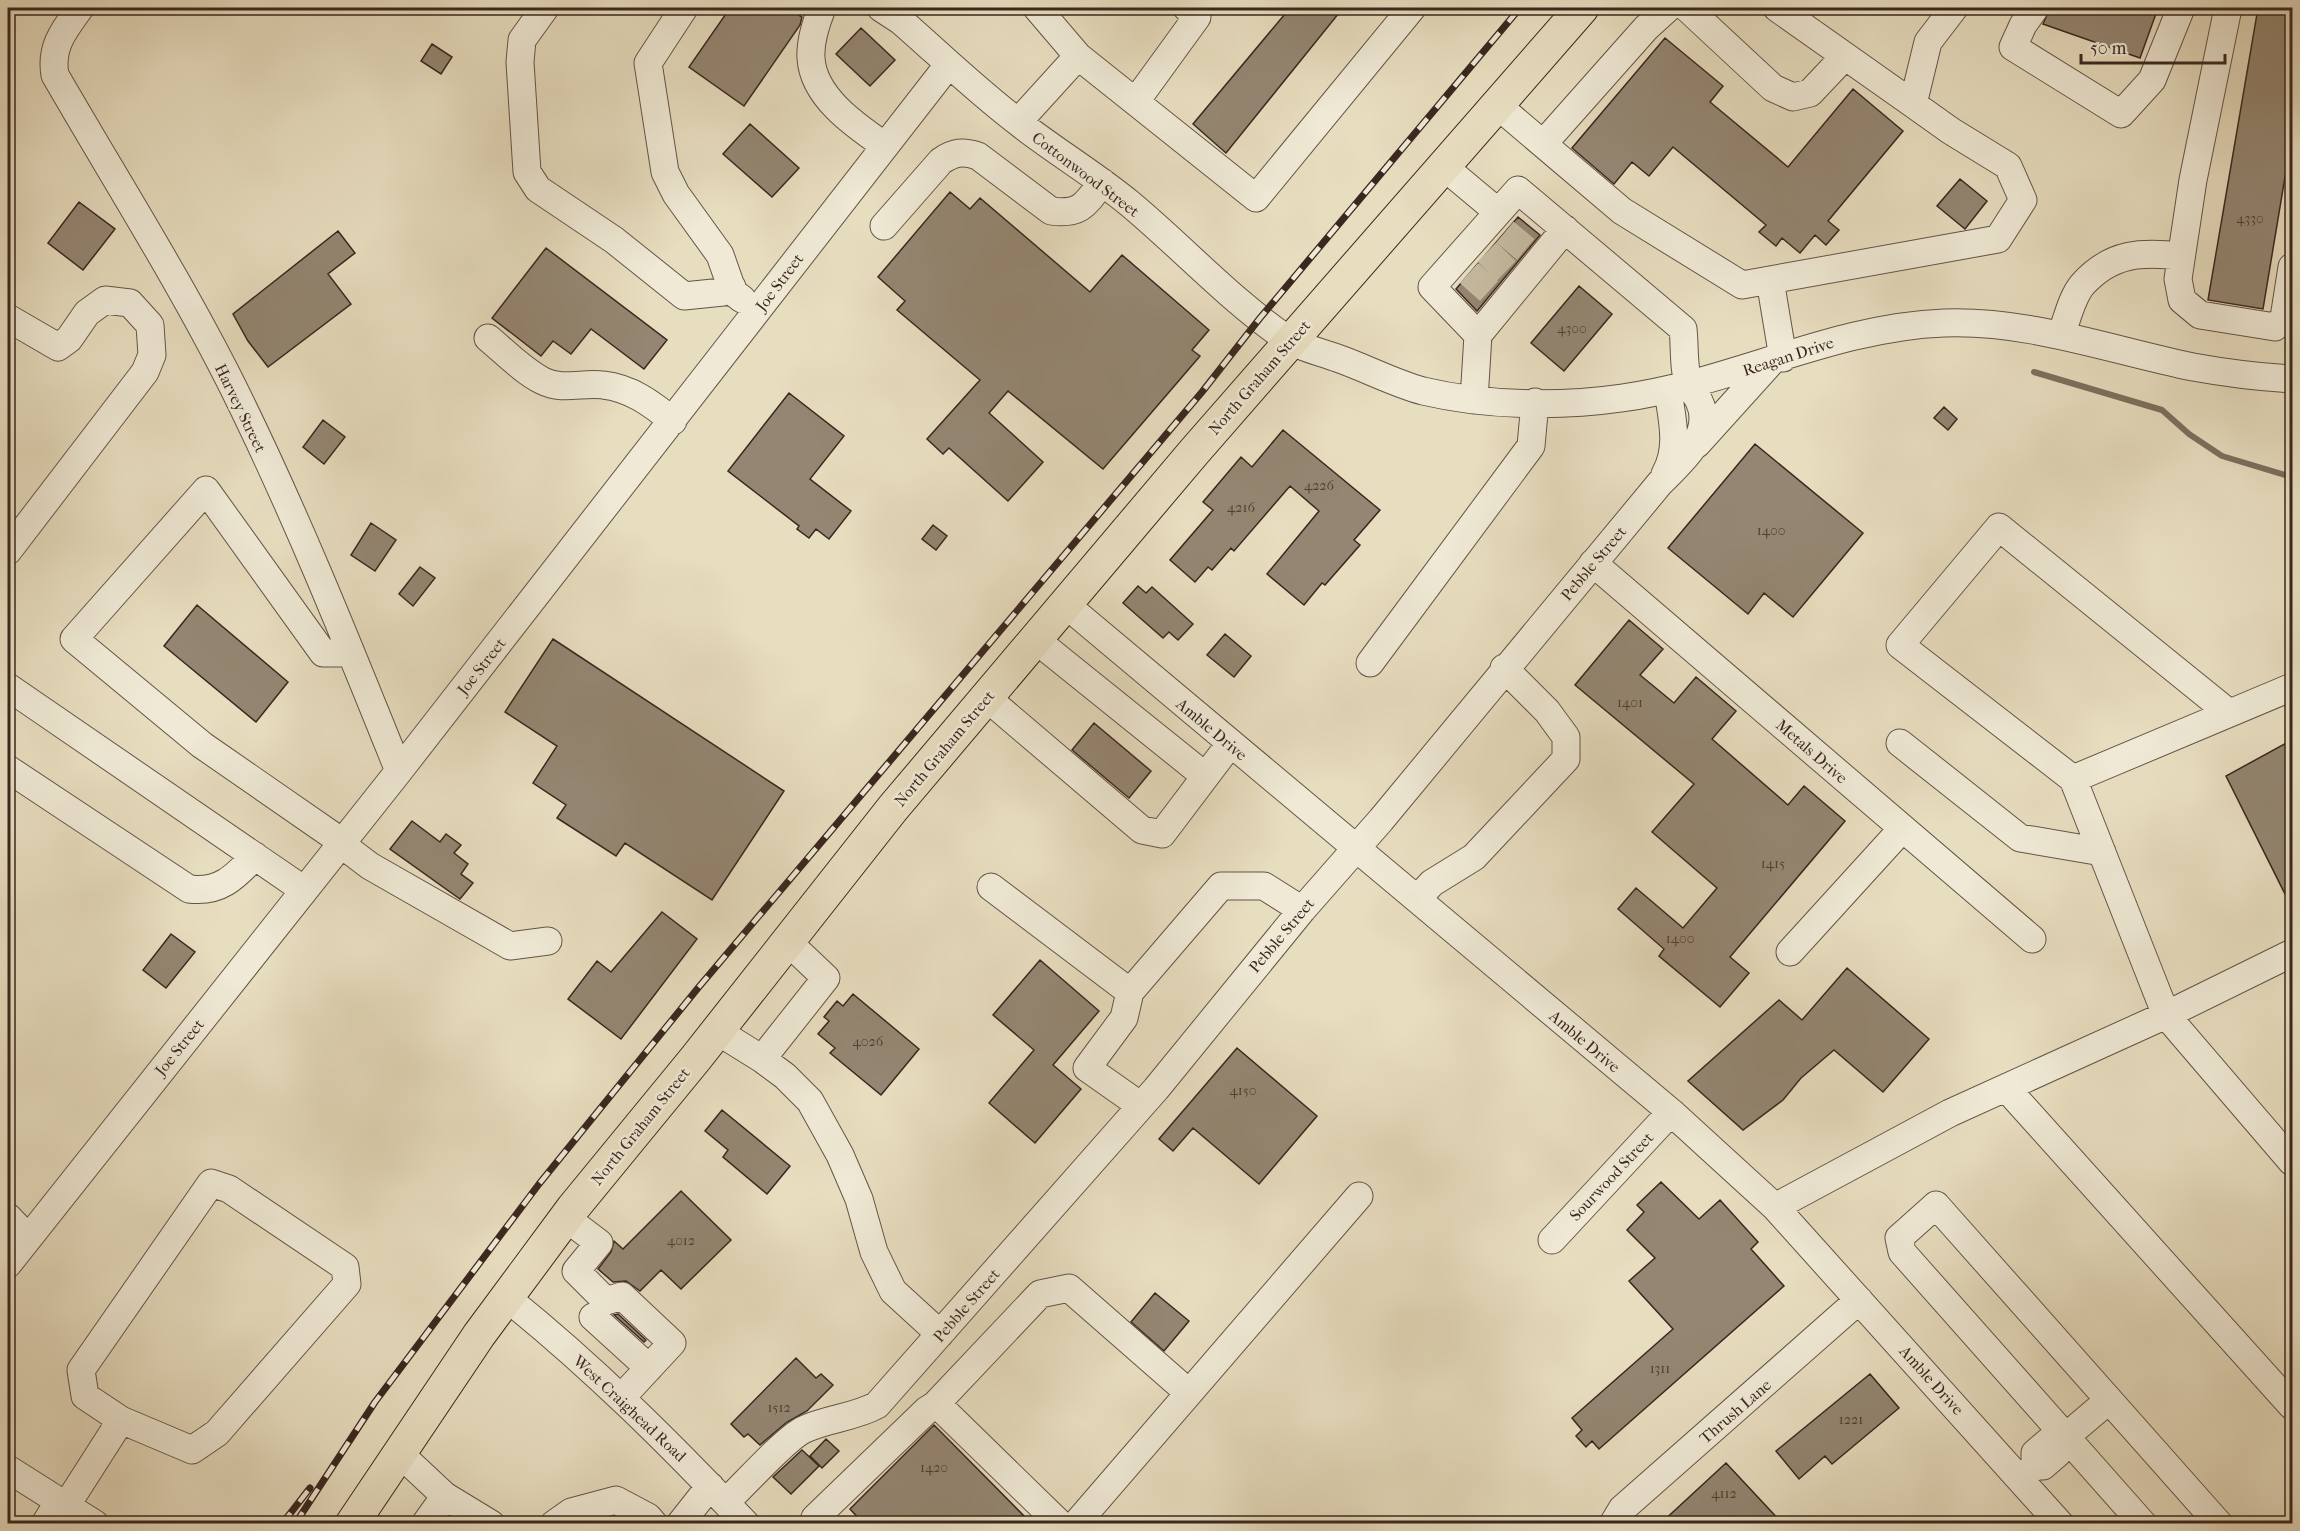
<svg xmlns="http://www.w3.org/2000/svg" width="2300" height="1531" font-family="'IM FELL French Canon',serif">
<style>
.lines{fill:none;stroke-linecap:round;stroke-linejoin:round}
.stream{stroke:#7e6f5f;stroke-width:6}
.building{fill:#948672;stroke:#3a271f;stroke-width:1.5}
.minor-tunnel{stroke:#c4b99f;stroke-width:27;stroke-dasharray:27 14;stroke-linecap:butt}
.minor-casing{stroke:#655447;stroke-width:29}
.major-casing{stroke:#3a271f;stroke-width:35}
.minor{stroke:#efe9d5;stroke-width:27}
.major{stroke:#e7ddbf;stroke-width:33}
.rail-casing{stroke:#3a271f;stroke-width:7}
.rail{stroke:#efe9d5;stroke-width:4.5;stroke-dasharray:14;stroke-linecap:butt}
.labels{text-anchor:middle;stroke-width:5;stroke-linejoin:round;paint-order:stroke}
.number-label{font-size:14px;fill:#503f34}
.street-label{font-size:16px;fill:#3a271f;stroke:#efe9d5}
</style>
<rect width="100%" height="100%" fill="#e7ddbf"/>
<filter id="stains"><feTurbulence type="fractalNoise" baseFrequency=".00333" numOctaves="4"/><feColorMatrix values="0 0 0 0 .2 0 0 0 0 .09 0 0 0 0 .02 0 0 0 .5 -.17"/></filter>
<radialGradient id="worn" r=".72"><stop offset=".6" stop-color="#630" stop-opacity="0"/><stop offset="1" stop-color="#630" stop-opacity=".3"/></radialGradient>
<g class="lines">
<path class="stream" d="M2034 372 2162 410 2189 434 2222 456 2292 477"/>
</g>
<path class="building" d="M730 8H788L802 17 800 25 744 106 689 67Z
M1290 8H1343L1226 153 1193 124Z
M2050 8H2158L2140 58 2043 24Z
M2258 8H2292V135L2263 309 2208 300Z
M861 28 895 60 870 86 836 54Z
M1665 38 1723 86 1710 102 1788 167 1853 89 1903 131 1828 221 1839 230 1826 245 1815 235 1800 253 1782 238 1776 246 1759 232 1766 225 1673 147 1649 176 1632 162 1614 184 1572 148Z
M432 44 452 57 441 74 421 61Z
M750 124 799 168 772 197 723 154Z
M1960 179 1987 201 1965 229 1937 206Z
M950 192 970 209 980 198 1090 292 1122 255 1209 330 1192 350 1200 356 1103 469 1008 391 989 413 1043 462 1008 501 949 448 943 454 927 439 980 380 897 310 905 301 878 277Z
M79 202 115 229 83 270 48 243Z
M1518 217 1540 235 1477 311 1456 289Z
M338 231 355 253 328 274 351 304 268 367 248 341 233 314Z
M546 248 667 340 644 369 591 329 571 354 553 341 541 356 492 318Z
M1579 286 1612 314 1564 371 1531 343Z
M789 393 844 436 810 479 851 511 829 539 816 529 809 538 797 529 799 526 728 471Z
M1944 407 1957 419 1948 430 1934 418Z
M323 420 345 437 324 464 303 447Z
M1283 430 1380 510 1354 540 1360 545 1325 585 1322 583 1304 605 1267 574 1319 511 1290 486 1234 551 1231 548 1212 570 1208 567 1195 582 1170 560 1213 510 1203 502 1241 457 1252 467Z
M1755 444 1863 533 1793 617 1764 593 1748 614 1668 548Z
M371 523 396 540 375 571 351 555Z
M933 525 947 536 936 550 922 539Z
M420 567 435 578 413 606 399 594Z
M1138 586 1146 593 1152 587 1193 624 1178 640 1169 632 1163 638 1123 603Z
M197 605 288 682 256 722 164 646Z
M1629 620 1663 649 1640 675 1674 703 1696 677 1736 711 1712 739 1788 805 1804 786 1845 821 1730 957 1749 973 1720 1007 1659 956 1664 949 1618 909 1636 888 1683 928 1717 888 1652 832 1694 784 1575 685Z
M1225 634 1251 656 1234 677 1207 655Z
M553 639 784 791 712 900 625 843 616 856 557 818 566 805 533 783 557 746 505 712Z
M1094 723 1151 771 1129 798 1072 750Z
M2292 740V908L2226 776Z
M412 821 440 842 446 834 461 845 454 853 468 864 461 874 473 883 460 899 390 849Z
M662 912 697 939 621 1039 568 999 597 961 611 972Z
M171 934 195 952 166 988 143 970Z
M1040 960 1099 1011 1053 1065 1081 1089 1035 1143 989 1103 1034 1050 993 1015Z
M1847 968 1929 1039 1883 1092 1834 1050 1801 1078 1783 1100 1743 1130 1688 1081 1779 1000 1802 1020Z
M853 994 919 1049 881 1095 830 1053 835 1048 818 1034 829 1021 824 1017 837 1001 843 1006Z
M1237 1048 1317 1116 1259 1184 1193 1128 1173 1151 1159 1139Z
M722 1110 790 1166 767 1194 723 1157 728 1150 705 1131Z
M1661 1182 1699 1219 1720 1200 1758 1242 1751 1249 1784 1286 1599 1449 1592 1441 1586 1447 1576 1436 1582 1430 1572 1418 1673 1329 1629 1281 1655 1258 1627 1230 1644 1212 1637 1205Z
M681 1191 731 1240 681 1289 661 1270 640 1291 626 1281 613 1282 598 1269 611 1252 614 1241 623 1249Z
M1155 1293 1189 1321 1164 1351 1131 1322Z
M618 1314 646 1340 644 1342 614 1315Z
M796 1358 816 1378 821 1374 833 1385 807 1411 787 1422 760 1445 748 1434 744 1437 731 1424Z
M1870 1374 1899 1408 1832 1464 1825 1456 1799 1479 1776 1451Z
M934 1425 1032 1524H864L850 1509Z
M826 1439 839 1451 822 1468 810 1456Z
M802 1450 819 1466 791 1494 773 1477Z
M1726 1463 1783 1524H1660Z"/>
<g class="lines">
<path class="minor-tunnel" d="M1505 232 1535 257
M1487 252 1516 280
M1469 273 1499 300"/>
<defs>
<path id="minor" d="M80 8C64 30 50 47 55 75 115 179 180 281 233 387 295 512 347 642 399 771
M545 8 522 40 520 62 527 172 538 189 614 240 684 296 723 292 732 287
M684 8 648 63 665 172 676 194 720 255 733 292 742 299
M822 8C816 23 810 42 811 58 813 97 856 126 885 146
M881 8 901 21C941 56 980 94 1023 126 1058 153 1095 175 1129 203 1182 247 1230 300 1287 339 1301 348 1321 352 1337 358 1366 368 1393 383 1423 391 1486 406 1559 407 1622 398 1732 383 1833 327 1944 323 2030 320 2110 350 2193 367 2226 373 2259 377 2292 379
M1037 8 1078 56
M1687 8 1773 88 1793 97 1810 93 1845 56
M1777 8 1913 104
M2035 8 2023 25 2013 47 2121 114 2152 80 2181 8
M2228 8 2193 180 2178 279 2182 300 2200 315 2275 327 2284 318 2292 267
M1136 101 1197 17 1187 8
M1497 105 1622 211 1742 285 1998 239 2023 200 2008 166 1951 131 1913 104 1928 42 1954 8
M1018 122 1078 56 1256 198 1412 8
M1543 144 1646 28 1668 8
M1443 166 1498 212
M884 226 941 161C954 152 963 151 978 156L1051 211C1081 215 1086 204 1102 182
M1770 280 1783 358
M8 318 58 347 69 339 87 313 105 300 130 303 150 325 152 355 145 372 8 551
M1478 335 1565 229
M2061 335C2067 320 2072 296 2083 284 2112 252 2142 252 2181 256
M488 338C505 352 523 371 543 381 563 391 583 382 603 385 631 388 652 404 673 421
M1697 444 1772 361
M1665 474C1680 448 1672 419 1668 391
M1593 563 2032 939
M1065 604 1671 1112 1775 1207 2060 1524
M1036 640 1205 776
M1370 663 1531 446 1535 402
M8 687 304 890
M2292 687 2073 779 2166 1015 2292 953
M987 698 1142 830 1162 834 1230 744
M1900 743 2020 838 2102 852
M8 769 189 889C220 893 235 877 255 856
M2073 779 1900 645 1999 527 2229 713
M342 842 202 745 74 639 206 490 323 653H351
M341 844 370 866 510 946 548 941
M991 887 1130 992 1221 886H1264L1302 910
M1417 899 1432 883 1474 857 1566 759V737L1547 711 1504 668
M1790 952 1902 829
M1130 992 1124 1018 1087 1068 1141 1106
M717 1031 762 1059 826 978 788 942
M762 1059 785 1076 810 1101 840 1155 859 1199 874 1252 893 1291 940 1334
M2007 1089 2292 1406
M1775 1207 1950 1113 2166 1015 2292 1162
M8 1217 28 1238
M566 1218 599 1243 576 1271 606 1301 622 1296 672 1343 621 1398
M1552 1240 1671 1112
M8 1264 399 771 949 64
M507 1298C593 1367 670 1444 746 1524
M593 1317 649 1368
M935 1405 1040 1294 1069 1288 1189 1393
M2063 1439 2109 1400
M399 1453 445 1496 425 1524
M8 1469 95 1524
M2021 1478 2035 1466H2043L2058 1453 2063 1439 2049 1441 2035 1453V1466
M445 1496 491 1524
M726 1502C743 1486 785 1439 803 1430 827 1418 854 1418 877 1405L1156 1089 1302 910 1381 820 1660 483C1681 462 1715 434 1699 401 1697 395 1691 391 1689 385 1683 369 1685 346 1683 329L1518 190 1432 287 1478 335 1474 400
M66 1506 121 1420 85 1396 81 1370 211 1183 229 1189 345 1267 347 1284 217 1433 192 1450 121 1420
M815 1518 927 1410 935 1405 943 1410 1060 1524
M45 1524 59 1501
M554 1524 571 1512 616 1500 648 1517 654 1524
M680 1524 710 1486
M1076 1524 1359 1196
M1613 1524 1622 1509 1859 1300
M2143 1524 1902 1252 1899 1238 1936 1205 2219 1524"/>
<path id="major" d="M352 1524 479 1335 573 1208 696 1058 893 808 1194 452 1582 8"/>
</defs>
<use href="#minor" class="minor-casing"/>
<use href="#major" class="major-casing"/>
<use href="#minor" class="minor"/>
<use href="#major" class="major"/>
<defs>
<path id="rail" d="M282 1524 310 1488
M295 1524 375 1402 539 1184 698 988 1202 392 1260 318 1520 8"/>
</defs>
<use href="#rail" class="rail-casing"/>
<use href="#rail" class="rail"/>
</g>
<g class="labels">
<g class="number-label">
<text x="2250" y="223">4330</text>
<text x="1572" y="333">4300</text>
<text x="1319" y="490">4226</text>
<text x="1241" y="512">4216</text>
<text x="1771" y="535">1400</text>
<text x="1630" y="707">1401</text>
<text x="1773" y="868">1415</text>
<text x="1680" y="943">1400</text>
<text x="868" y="1046">4026</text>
<text x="1243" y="1095">4150</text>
<text x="681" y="1245">4012</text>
<text x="1660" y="1373">1311</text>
<text x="779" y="1412">1512</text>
<text x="1851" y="1424">1221</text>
<text x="934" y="1472">1420</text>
<text x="1724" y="1498">4112</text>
</g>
<g class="street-label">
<text transform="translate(1086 174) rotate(37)" y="6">Cottonwood Street</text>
<text transform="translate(779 282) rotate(-53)" y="6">Joe Street</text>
<text transform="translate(1788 356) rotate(-18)" y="6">Reagan Drive</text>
<text transform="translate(1259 377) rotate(-49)" y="6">North Graham Street</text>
<text transform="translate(241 408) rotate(64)" y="6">Harvey Street</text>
<text transform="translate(1593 563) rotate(-50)" y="6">Pebble Street</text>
<text transform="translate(481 666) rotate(-52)" y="6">Joe Street</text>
<text transform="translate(1212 729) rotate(40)" y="6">Amble Drive</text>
<text transform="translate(944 748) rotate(-50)" y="6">North Graham Street</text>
<text transform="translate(1812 751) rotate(41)" y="6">Metals Drive</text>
<text transform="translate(1281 935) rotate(-50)" y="6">Pebble Street</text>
<text transform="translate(1585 1041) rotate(40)" y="6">Amble Drive</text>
<text transform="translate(179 1047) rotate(-51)" y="6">Joe Street</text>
<text transform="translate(640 1126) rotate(-51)" y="6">North Graham Street</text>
<text transform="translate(1611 1176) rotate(-47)" y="6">Sourwood Street</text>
<text transform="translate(966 1305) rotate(-49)" y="6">Pebble Street</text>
<text transform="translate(1932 1380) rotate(48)" y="6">Amble Drive</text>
<text transform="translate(630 1408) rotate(43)" y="6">West Craighead Road</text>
<text transform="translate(1735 1411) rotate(-41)" y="6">Thrush Lane</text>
</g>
</g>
<rect width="2300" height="1531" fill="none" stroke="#e7ddbf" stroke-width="30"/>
<rect x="9" y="9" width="2282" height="1513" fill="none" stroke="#3a271f" stroke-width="3"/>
<rect x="15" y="15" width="2270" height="1501" fill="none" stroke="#3a271f" stroke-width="1.5"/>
<path d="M2081 54v9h144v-9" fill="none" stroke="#3a271f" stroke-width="3"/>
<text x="2090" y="54" font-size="18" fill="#3a271f" stroke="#efe9d5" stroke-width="4.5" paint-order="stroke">50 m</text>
<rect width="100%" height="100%" filter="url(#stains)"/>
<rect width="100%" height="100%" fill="url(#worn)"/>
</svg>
